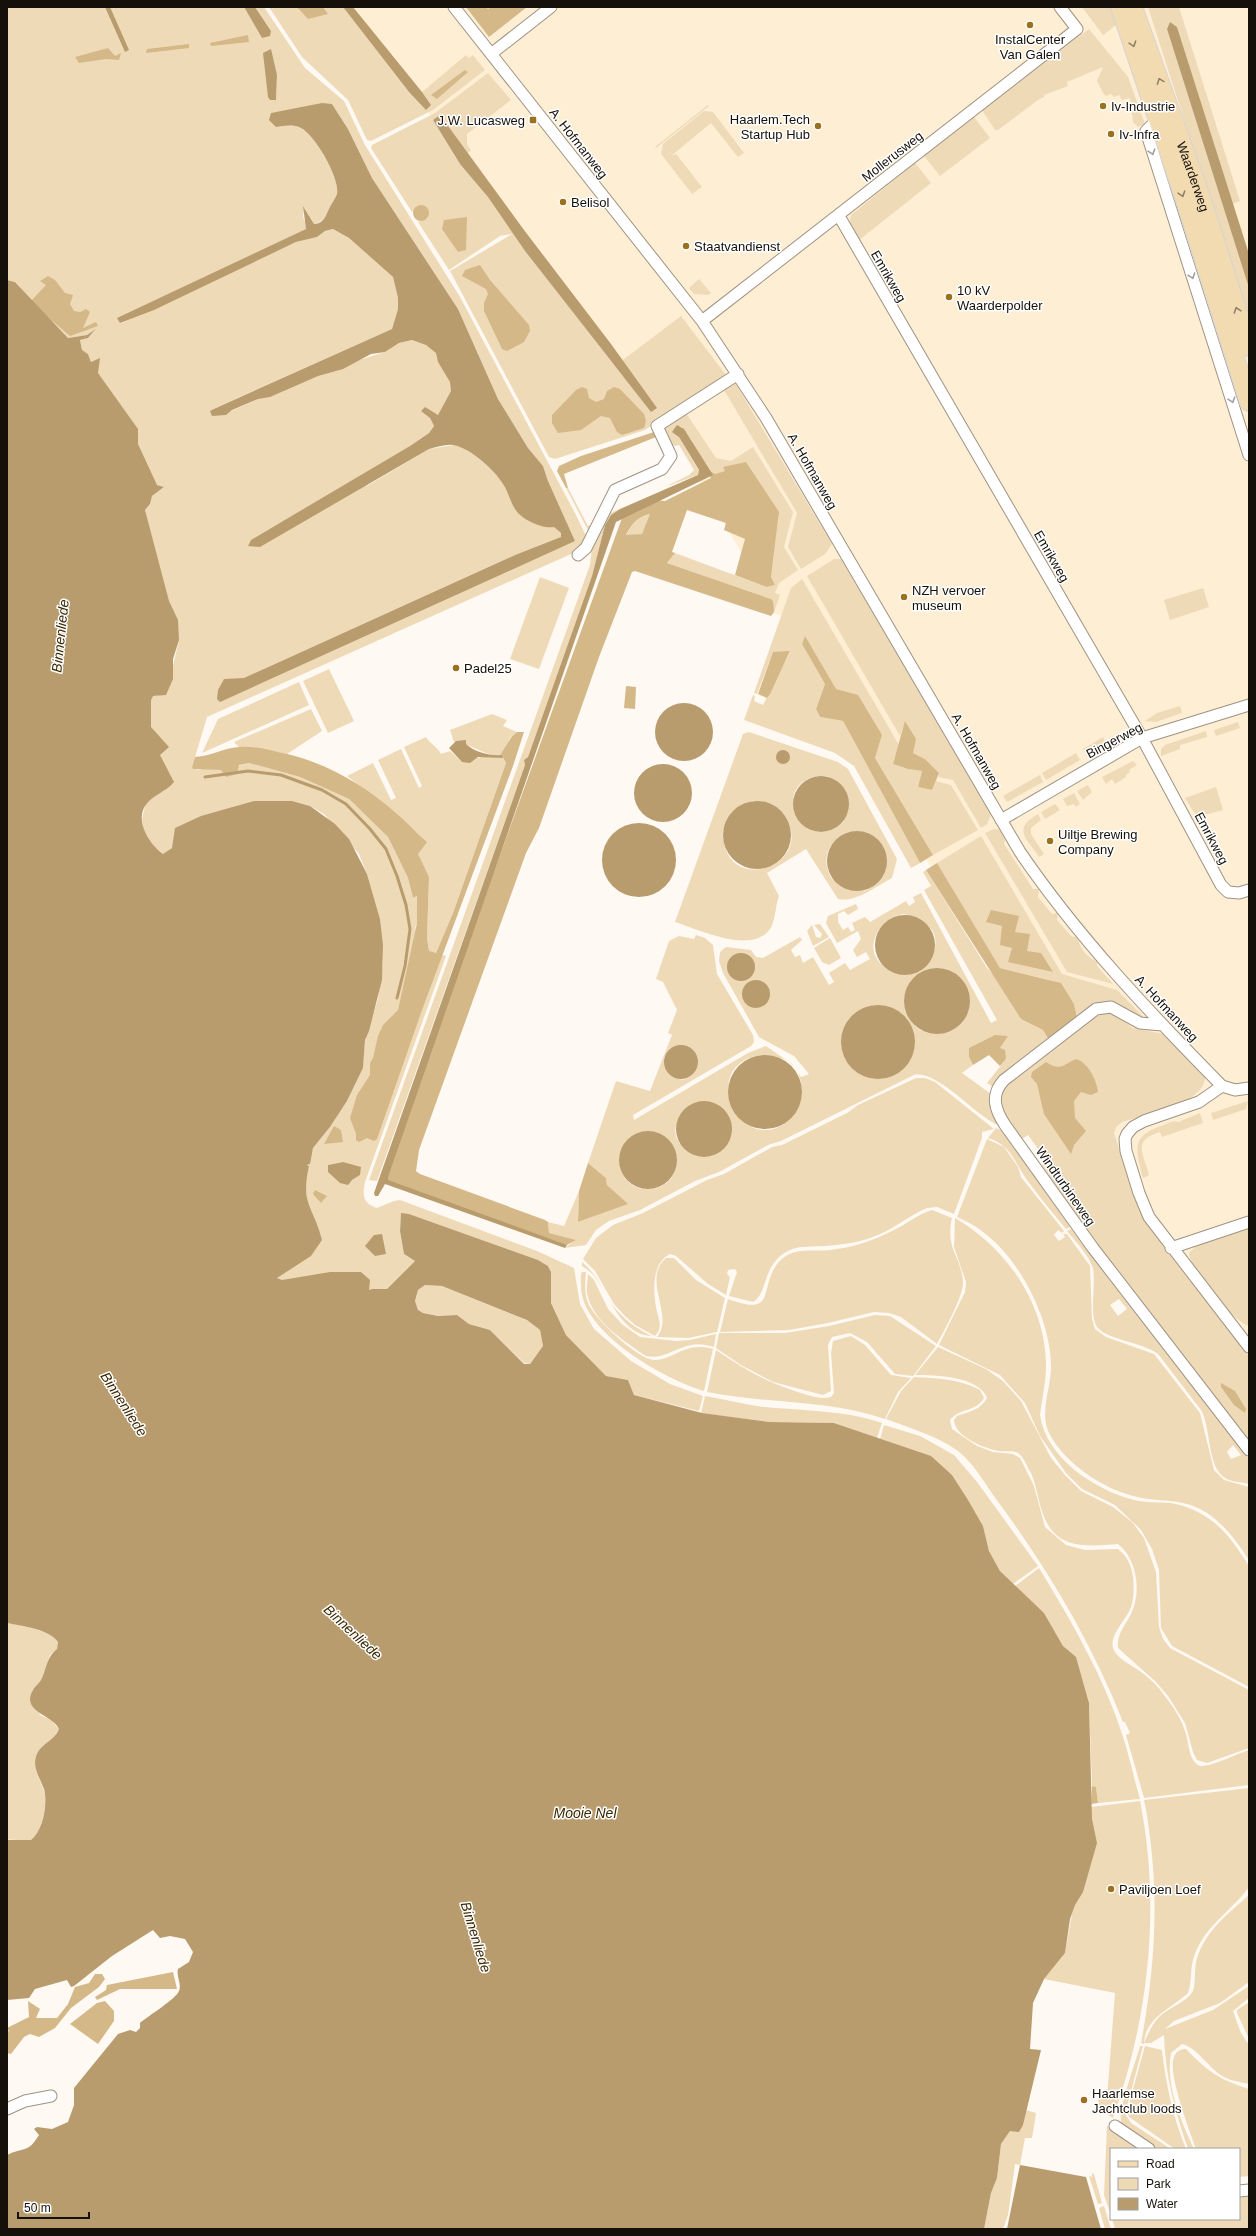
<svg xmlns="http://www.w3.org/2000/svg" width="1256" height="2236" font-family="Arial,sans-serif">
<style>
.built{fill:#feeed4}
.green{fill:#efdab8;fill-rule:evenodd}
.forest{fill:#d5b888;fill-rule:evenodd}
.water{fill:#b89c6d;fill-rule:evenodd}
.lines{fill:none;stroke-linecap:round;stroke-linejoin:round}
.stream{stroke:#b89c6d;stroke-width:3}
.minor-casing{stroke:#9e9382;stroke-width:13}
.primary-casing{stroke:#d5d4d3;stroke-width:20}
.minor{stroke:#fff;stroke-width:11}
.primary{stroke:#f3dbb1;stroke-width:18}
.oneway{stroke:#8f8066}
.oneway2{stroke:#a1a09d}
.poi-dot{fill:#9a711e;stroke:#fff;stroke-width:1.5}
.labels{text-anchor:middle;stroke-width:3;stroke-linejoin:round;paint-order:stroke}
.poi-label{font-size:13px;fill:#15110a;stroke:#fff;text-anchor:start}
.street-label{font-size:13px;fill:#15110a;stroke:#fff}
.water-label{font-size:14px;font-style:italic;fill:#3b2700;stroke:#fff}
</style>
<rect width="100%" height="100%" fill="#fef9f2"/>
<path class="built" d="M347 7H1249V1428L1043 1057 783 616 772 613 771 604 701 483 704 471Z"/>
<path class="green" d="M7 7H244L262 38 271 31 255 7H264L305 68 344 101 365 145 460 297 576 515 587 538 580 550 207 717 192 767 197 770 208 768 221 770 249 763 300 777 349 799 388 837 408 878 413 898 418 896 417 923 415 928 429 951 427 938 429 877 417 854 426 842 396 813 347 776 373 763 391 800 396 798 378 760 401 749 419 788 422 786 404 747 426 737C430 744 437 746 441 754L450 751 462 762 485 756 503 758 506 763 453 913 436 953 432 952 446 956 365 1182C362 1195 363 1204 377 1208L394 1201 400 1200 537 1251 574 1268 580 1304 594 1329 631 1361 670 1384 703 1396 699 1411 634 1395 628 1380 606 1376 566 1335 551 1303V1272L548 1266 538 1260 409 1214H401L400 1231 404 1254 415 1261 387 1289H372L369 1291 281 1280 272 1276 322 1241 317 1224 308 1205 305 1182 313 1148 330 1127 347 1101 363 1068 365 1040 378 999 383 963 380 919 367 874 359 854 324 814 310 806 292 801H264L202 819 165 855 145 843 142 819 145 806 159 770 148 730 150 696H158L173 666 179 640 169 614 145 510 150 504 152 496 164 487 157 485 137 453 106 385 96 373V360L91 362 88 354 82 350 80 340 88 338 95 331 87 335 68 338 15 282 7 280ZM264 53 277 75 276 100ZM332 104 348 129 372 178 458 309 498 399 528 448 543 466 548 481 575 541 253 674 515 555 564 536 477 453 459 444 429 449 365 487 410 446 429 433 434 426 430 418 422 411 440 415 454 385 434 347 412 340 399 343 385 352 311 375 231 411 215 408 392 329 398 309V298L393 277 349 238 333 229 325 231 317 237 296 242 121 323 118 318 307 229 303 216 304 207 314 224C322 223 325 218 328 211 330 205 335 200 337 194 340 178 315 135 301 128 293 124 284 126 276 127L272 113ZM343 1162 352 1165 360 1175 352 1180 328 1165Z
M269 7H343L409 92 431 105 422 92 466 55 469 58 473 55 485 70 433 110 371 141 367 140 348 100 302 57Z
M1082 7H1113L1120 22 1103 35Z
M1148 7H1179L1240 201 1232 204 1177 27 1170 22 1167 29 1249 288V323Z
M1089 29 1128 77 1145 124 1138 127 1133 122 1130 98 1122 100 1119 95 1114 97 1111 94 1106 96 1103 93 1097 81 1103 67 1067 82 1068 86 1044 95V97L1038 100 998 130H995L982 110Z
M488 73 511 100 467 134V144L471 150 467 154 440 116 433 120 460 164 489 197 525 251 615 366 681 316 726 375 645 430 555 459 549 457 450 271 512 234 500 236 449 270 418 222 428 218 417 206 412 212 371 148 372 145 435 113Z
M708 105 709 106 656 148 655 147Z
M704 111 713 112 744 153 738 157 711 123 671 156 676 154 702 187 692 194 661 154 663 144Z
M974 117 990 138 940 176 924 156Z
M915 163 931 183 858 241 849 227 851 215Z
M699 279 711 293 708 295 694 294 689 288Z
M735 383 832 544 825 554 801 569 788 547 797 513 724 390Z
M686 413 716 458 731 461 753 447 793 512 784 547 798 570 779 583 775 593 780 595 774 612 771 599 667 563 675 553 767 587 775 585 771 577 779 512 723 467 726 471 715 474 710 471 681 426 679 437 699 471 698 475 665 487 689 475 694 470 679 445 675 446 668 443 664 434 666 425Z
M566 488H568L588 526 596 523 590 534Z
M620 509 611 515 605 525 592 576 528 757 524 760 525 765 377 1181 369 1180 590 565 592 547 608 514Z
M651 514 642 534 626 536C632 524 637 517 651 514Z
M834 559H841L991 814 987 824 981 828 953 780 938 777 939 773 925 759 913 753 905 722 900 736 807 576Z
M540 577 569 588 539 669 510 659Z
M802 579 899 745 893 764 908 769 922 771 918 787 932 790 936 781 951 785 978 830 933 855 875 758 882 735 836 690 805 637 802 644 825 684 816 709 820 717 843 721 920 863 911 868 854 766 835 753 744 720 753 695 755 696 754 701 763 705 790 652H773L757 694 754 693 791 588Z
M1203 588 1209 607 1170 620 1164 600Z
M329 669 354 721 328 733 303 681Z
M299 682 309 705 202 753 218 719Z
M1180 706 1182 713 1156 722 1145 721 1157 713Z
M311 709 322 731 287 754 257 748 239 747 234 742Z
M492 714 507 720 503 726 517 732 511 736 502 755C483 757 468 741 454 742L450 730Z
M1238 722 1240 728 1216 736 1214 730Z
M1206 731 1207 737 1180 745V749L1161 756V749L1165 745Z
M749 732 838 762 848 769 897 859 892 878C876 886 856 903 838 899L806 849 767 873 779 896C775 906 776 920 770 929 752 955 700 930 675 922L743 734ZM817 776H828L844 821C807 859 766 787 817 776ZM755 801 784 814C816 863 736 893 725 846 723 838 721 832 726 825 734 812 739 804 755 801ZM848 832C855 832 864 831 870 834 896 847 889 882 864 891L832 879C820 860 828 841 848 832Z
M1103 737 1106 744 1087 756 1083 749Z
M1076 753 1080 760 1046 780 1042 773Z
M1133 761 1137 765 1129 770 1130 772 1126 775V777L1115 784 1112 779 1106 784 1102 777Z
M1040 775 1043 782 1007 802 1003 796Z
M1088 785 1092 792 1083 800 1077 791Z
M1216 787 1223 810 1197 817 1185 798Z
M1074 793 1080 804 1076 807 1074 804 1067 806 1063 799Z
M1055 804 1060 810 1045 819 1041 812Z
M1038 814 1041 820 1031 828V834L1044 854 1039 857C1026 838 1012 829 1038 814Z
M994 829 1000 830 1005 840 1004 844 1033 889H1039L1038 897 1052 914 1058 913 1057 920 1071 936 1078 938C1079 947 1088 959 1097 961V966L1113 984 1067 972 985 833Z
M981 836 1062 974 1117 990 1141 1014 1144 1019C1115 1002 1105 994 1077 1017L1074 1004 1054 981 1000 968 937 863Z
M926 870 987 968 1000 982 1021 1019 1043 1030 1049 1040 1000 1078 993 1087 987 1083 1006 1059 1000 1048 1004 1041 969 1057 973 1065 962 1073 991 1094 990 1108 998 1125C975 1116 938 1070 914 1075L781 1141 768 1145 719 1172 695 1181 640 1210 609 1221 596 1230 586 1245 565 1248 575 1240 549 1233 548 1222 564 1226 579 1191 578 1222 627 1204 607 1185 606 1178 588 1163 616 1081 650 1091 672 1035 668 1033 677 1010 663 982 656 979 669 941 679 936 694 939 696 935 705 938 713 945 717 974 753 1035 754 1042 751 1046 633 1115 634 1120 748 1053 766 1046 792 1064 801 1077 809 1074 794 1056 759 1037 723 973 719 961 720 952 726 947 751 950 756 957 763 958 800 937 802 940 791 950 795 957 800 955 803 963 813 957 829 985 834 982 829 973 845 963 850 970 870 959 866 952 857 957 853 950 861 939 858 931 837 943 826 923 828 916 856 904 858 909 848 915 844 911 838 914V922L843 930 848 927 851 932 855 930 852 923 865 917 870 922 906 901 909 906 915 902 913 897 921 893 991 1023 997 1020 924 890 931 886 923 872ZM905 914C912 918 923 922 929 927 943 939 932 964 919 971 908 977 900 975 890 969 887 967 883 965 880 963 862 944 884 915 905 914ZM940 969C953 971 962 977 967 990 981 1034 919 1052 906 1011 899 989 917 968 940 969ZM744 986 763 1006 755 1008 742 992ZM873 1006C921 1003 932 1068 881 1077 871 1079 861 1077 853 1069 830 1048 844 1012 873 1006ZM668 1052 698 1062C697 1072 692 1078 682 1080L664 1059ZM760 1055C767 1056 774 1056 781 1058 806 1066 808 1103 790 1119 744 1162 694 1067 760 1055ZM698 1102 731 1124C735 1173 658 1158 679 1117 683 1109 689 1104 698 1102ZM648 1131C686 1134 685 1187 650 1189 611 1191 610 1134 648 1131Z
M820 924 829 937 813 946 807 931 812 925 816 937 820 938 822 934 814 925Z
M830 938 841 958 829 965 822 962 814 948Z
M1104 1013 1115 1015 1133 1028 1164 1034 1205 1077C1205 1104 1144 1115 1122 1122L1116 1127 1114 1133 1135 1199 1148 1226 1249 1356V1442L1087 1232 1042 1165 1046 1160 1028 1135 1022 1139C1009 1123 995 1106 1006 1085L1094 1018Z
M916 1078H925L935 1082 994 1129 982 1132V1138L954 1214 937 1207 927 1208C908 1216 890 1232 870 1238 856 1243 839 1245 825 1246 813 1247 799 1245 788 1251 762 1264 768 1294 753 1302L729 1296 737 1272 735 1269 728 1270 727 1274 730 1277 726 1295 708 1284 676 1256 670 1254C652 1263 653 1289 656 1307 658 1319 664 1326 655 1336L635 1325 624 1315 614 1304 595 1271 583 1259 596 1238 613 1225 643 1213 707 1180 724 1174 772 1147 782 1145 847 1113 858 1105Z
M1248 1101 1246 1109 1213 1120 1211 1113Z
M1200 1113 1203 1123 1162 1137 1160 1132C1132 1141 1143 1152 1149 1175L1143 1178C1132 1138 1135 1135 1174 1121L1178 1122Z
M996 1128 1003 1131 1070 1227 1066 1229C1053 1213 1039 1197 1027 1180 1015 1163 1010 1144 988 1138Z
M987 1139 1004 1147 1018 1167 1021 1177 1064 1231 1062 1233 1058 1230 1054 1235 1059 1241 1065 1237 1063 1234H1067L1090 1266 1092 1319 1095 1329 1106 1337 1154 1354 1200 1413 1214 1470 1224 1480 1249 1487V1560C1238 1543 1224 1524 1207 1513 1182 1497 1163 1503 1137 1497 1103 1489 1067 1465 1050 1435 1039 1415 1050 1391 1051 1369 1052 1322 1021 1260 983 1232 976 1226 966 1221 957 1217Z
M932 1210 952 1218C945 1249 961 1256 963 1281 964 1296 944 1330 937 1344L901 1317 889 1313 874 1312 828 1323 789 1330 720 1332 728 1299C782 1319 755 1282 783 1258 797 1247 814 1252 830 1250 839 1249 849 1247 857 1245 870 1241 883 1236 894 1230 907 1224 918 1214 932 1210Z
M955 1218C1007 1248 1046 1305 1046 1366 1046 1382 1042 1399 1040 1415 1046 1458 1095 1490 1134 1500 1146 1503 1159 1502 1171 1503 1199 1508 1221 1524 1237 1548 1240 1553 1248 1562 1249 1568 1251 1580 1249 1593 1249 1605 1249 1632 1249 1660 1249 1687L1172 1646 1161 1628 1159 1570 1152 1549 1141 1530 1115 1505 1082 1489 1066 1473 1040 1436 1025 1403 1000 1375 939 1345 965 1292 966 1282 954 1247Z
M1249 1228V1326C1232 1321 1190 1270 1189 1253L1198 1244Z
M1071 1229 1249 1459V1484C1241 1482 1231 1482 1225 1478 1207 1467 1211 1427 1201 1410L1158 1354C1142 1342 1107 1340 1097 1327 1089 1316 1096 1283 1093 1269 1090 1256 1075 1241 1067 1231ZM1119 1299 1127 1309 1118 1316 1110 1305ZM1233 1445 1241 1455 1231 1459 1227 1452Z
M666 1258H674L696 1280 725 1298 717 1332 688 1338 657 1337C675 1315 641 1280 666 1258Z
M582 1262C598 1276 600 1286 611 1303 621 1317 636 1329 652 1336 622 1336 609 1295 594 1276 590 1271 586 1269 582 1266Z
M582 1272H586C585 1282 584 1293 588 1303 594 1318 637 1359 654 1360 675 1360 684 1341 713 1349L704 1391C664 1379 582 1333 581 1287 581 1282 580 1276 582 1272Z
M588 1274 594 1280 608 1309 623 1325 640 1337 676 1341 690 1340 716 1334 714 1347C707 1345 699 1343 691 1345 675 1348 663 1360 646 1356 624 1341 592 1321 587 1293 586 1287 588 1280 588 1274Z
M425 1285 442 1286 527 1320 540 1330 543 1346 530 1364 524 1363 490 1330 469 1324 457 1315 438 1316 423 1313 418 1310 415 1301 418 1290Z
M875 1315 890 1316 936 1346 913 1376 895 1374 867 1342 850 1333 832 1337 828 1345 831 1391 823 1395 773 1382 741 1365 716 1348 719 1333H785L829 1326Z
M851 1336 865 1345 891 1375 911 1378 898 1392 885 1419C828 1399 766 1404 707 1392L716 1350C746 1370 762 1380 798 1392 808 1395 820 1400 831 1397L834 1393 831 1353 833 1341Z
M938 1347 986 1369 1003 1381 1021 1401 1051 1458 1065 1475 1081 1491 1113 1507 1132 1522 1144 1538 1156 1572 1159 1627 1163 1639 1170 1648 1249 1690V1748L1207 1763 1197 1760 1193 1752 1185 1723 1168 1696 1156 1682 1118 1648C1116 1633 1128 1623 1133 1609 1141 1588 1136 1558 1118 1544 1087 1546 1056 1551 1043 1514 1038 1500 1037 1487 1031 1473 1027 1467 1024 1457 1018 1453 1012 1450 1005 1452 999 1451 985 1449 954 1436 954 1420L957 1416C968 1412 981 1410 987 1398 979 1376 935 1375 915 1375Z
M914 1377C937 1378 959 1379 980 1390L984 1398C976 1412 959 1408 950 1420L952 1429 977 1446 993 1452 1013 1454 1020 1458 1034 1486 1045 1527 1066 1545 1085 1550 1118 1549C1128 1557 1131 1565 1133 1577 1134 1588 1134 1597 1131 1607 1127 1619 1109 1635 1113 1648 1117 1660 1136 1667 1145 1675 1152 1681 1159 1687 1164 1695 1172 1705 1181 1718 1185 1731 1189 1741 1188 1759 1198 1765 1206 1770 1238 1753 1249 1750V1785L1144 1798 1126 1735 1130 1733 1125 1722H1123C1092 1643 1049 1571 999 1503 986 1486 974 1462 955 1449 935 1435 909 1428 886 1419L901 1391Z
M705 1396C725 1399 745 1405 765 1407 805 1411 844 1410 882 1423L877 1438 834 1423 770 1422 701 1413Z
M884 1425 920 1436 954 1455 977 1482 1038 1566 1013 1584 1000 1571 989 1551 983 1526 952 1475 900 1446 880 1439Z
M1039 1568C1071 1620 1106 1681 1124 1740 1130 1759 1134 1779 1140 1799L1098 1803 1096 1787 1092 1786 1089 1703 1076 1658 1063 1646 1044 1613 1015 1586Z
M7 1623C22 1626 49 1629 58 1642L57 1649 50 1655 41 1681 32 1691 40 1715 51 1720 59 1729C54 1743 36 1743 35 1763 35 1773 43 1785 45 1795 47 1805 41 1836 31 1840 23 1844 15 1838 7 1840Z
M1249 1788V1887C1231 1912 1202 1927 1193 1960 1190 1971 1192 1982 1188 1993 1171 2009 1145 2017 1144 2044L1141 2043C1154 1975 1159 1906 1150 1837 1148 1825 1147 1812 1144 1800Z
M1140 1801C1161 1906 1149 2017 1113 2118L1100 2110 1098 2098 1107 2099 1115 1993 1044 1979 1065 1953 1091 1807Z
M1249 1895V1982L1220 2003 1174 2021 1165 2029 1213 2010 1249 1986V1998L1233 2011 1241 2033 1249 2045V2084C1241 2082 1231 2081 1224 2077 1209 2069 1197 2047 1182 2044L1171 2053C1165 2085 1181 2121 1194 2149H1188C1175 2111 1165 2075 1164 2035L1151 2043H1144C1148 2034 1152 2024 1159 2017 1169 2007 1186 2003 1193 1991 1196 1984 1194 1967 1197 1958 1206 1930 1229 1913 1249 1895Z
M1249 2002V2039L1237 2013V2010Z
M1140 2046H1143L1125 2114 1131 2123 1171 2149H1158L1122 2125C1116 2113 1136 2062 1140 2046Z
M1145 2046 1162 2050C1166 2085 1173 2117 1186 2149H1175L1129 2117 1127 2111Z
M1183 2049H1186C1207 2071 1220 2080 1249 2089V2176L1239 2177V2149H1196C1190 2132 1167 2072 1174 2057 1176 2052 1178 2051 1183 2049Z
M1026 2110 1036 2113 1032 2138H1025L1020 2165 1015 2164 1008 2215 1003 2229H984L991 2193 997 2178 1001 2144 1010 2131 1023 2125Z
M1107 2126 1141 2149H1111V2215L1104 2195Z
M1092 2173 1094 2174 1102 2203 1098 2204 1089 2176 1092 2177Z
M1249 2195V2229H1115L1112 2219H1239V2196Z
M1104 2206 1111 2229H1105L1099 2208Z"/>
<path class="forest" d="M297 7H323L328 14 308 19Z
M466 7H486L488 9 491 7H527L489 37Z
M248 35 249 42 211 46 210 43Z
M189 44V48L146 53 147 49Z
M108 48 115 56 121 53 119 60 106 59 79 63 75 57Z
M465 70 468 72 437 99 431 95Z
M413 213a8 8 0 1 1 16 0a8 8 0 1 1-16 0Z
M467 217 466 250 458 252 442 229 444 220Z
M480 265 490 280 529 325 530 331 524 342 507 351 502 349 484 311V303L488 294 486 289 462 276 465 270Z
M48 276 55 280 65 293 73 295 70 304 74 311 80 312 86 309 90 312 83 328 96 322 98 326 70 336 30 302 46 285 40 281Z
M582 387 587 389 589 398 596 402 604 399 607 391 614 387 620 389 644 414 646 421 644 428 622 435 617 432 610 418 601 416 581 430 558 433 552 423V415L576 390Z
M654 432 656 437 564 474 568 488H566L557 471 559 466 581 456Z
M746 462 779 512 771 577 775 585 767 587 735 575 745 539 724 530 726 523 687 510 672 552 675 553 667 563 771 599 773 601 774 612 771 616 635 571 632 572 599 657 539 828 526 853 419 1150 416 1171 420 1174 545 1220 548 1222 549 1233 576 1240 567 1245 551 1242 382 1181 622 518 655 500 665 501 711 478 708 473 710 471 715 474 725 471 723 467ZM650 514 642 534 626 535C632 524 637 517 650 514Z
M805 636 836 689 858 695 882 735 875 758 933 855 920 863 843 721 820 717 816 709 825 684 802 644Z
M790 651 770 694 767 698 758 694 773 652Z
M626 686 636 687 635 709 624 708Z
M905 721 916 739 913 753 925 759 939 773 932 790 918 787 922 771 908 769 893 764Z
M517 732H524L513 766 422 1010 377 1139 374 1141 367 1138 359 1142 356 1140V1134L350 1118 357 1095 370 1075V1063L373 1058 378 1036 383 1025 398 1010 417 923V896L413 898 408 878 388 837 349 799 300 777 249 763 239 765 237 774 226 777 221 770 193 769 192 767 195 757C211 756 224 748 239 747 252 746 266 749 278 752 323 761 362 783 396 813 407 822 416 833 427 842L418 854 429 877 427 938 429 951 436 953 453 913 506 763 501 754 512 736Z
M937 863 1000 968 1061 983 1074 1004 1077 1017 1049 1040 1043 1030 1021 1019 926 870Z
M991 910 1019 916 1015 932 1030 934 1027 951 1041 953 1053 972 1008 962 1012 948 1000 945 1002 926 986 922Z
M995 1035 1008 1036 1000 1048 1005 1050 1006 1059 1000 1066 989 1055 973 1065 969 1057V1048Z
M1076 1059C1088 1062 1097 1081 1098 1092L1091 1095 1081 1092 1074 1101 1075 1118 1086 1131 1074 1145 1071 1154 1044 1114 1037 1084 1031 1077 1032 1072 1046 1062C1061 1072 1064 1064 1076 1059Z
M334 1126 341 1130 343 1142 324 1144Z
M588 1163 606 1178 607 1185 628 1204 578 1222 579 1191Z
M315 1190 327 1196 321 1203 313 1194Z
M1221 1383 1235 1391 1246 1409 1245 1413 1234 1405 1221 1387Z
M1092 1786 1096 1787 1098 1803 1091 1804Z
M173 1972 177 1989H120L97 2000 95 1997 106 1990 107 1985Z
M95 1974H102L105 1979 99 1987 71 2008 55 2028 39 2037 30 2034 24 2037 11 2054 7 2053V2032L9 2031 7 2028 29 2017 28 2001 40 2009 36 2018H57L68 2004 75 1987 89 1983Z
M105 2001 114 2011V2021L98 2044 70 2024 97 2003Z"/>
<path class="water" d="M105 7H110L129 50 125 52Z
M244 7H255L271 31 270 36 262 38Z
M343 7H353L422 92 431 105 426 110 409 92Z
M1170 22 1177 27 1249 254V288L1167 29Z
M271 49 277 75 276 100H270L268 97 263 53Z
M322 103 332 104 348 129 372 178 458 309 498 399 528 448 543 466 548 481 575 541 220 702 217 699 218 690 224 679 244 678 515 555 561 537V533L554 527C542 529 522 520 515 509 510 501 508 491 503 484 495 470 469 447 453 445 446 444 437 447 429 449L260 547 248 546 251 540 410 446 429 433 434 426 430 418 421 411 425 407 438 415 451 391 450 382 438 362 436 353 426 345 412 340 399 343 385 352 371 354 343 369 318 376 270 397 258 399 232 410 226 415 212 416 210 411 218 407 392 329 398 309V298L393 277 349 238 333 229 325 231 317 237 296 242 154 310 120 323 117 318 306 229 303 206 314 224C322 224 325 218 328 211 330 205 335 200 337 194 340 178 315 135 301 128 293 124 284 126 276 127L269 120 271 113Z
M440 115 524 230 611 344 657 408 651 412 525 251 488 197 460 164 433 120Z
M7 280 15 282 68 338 87 335 96 329 88 338 80 340 82 350 88 354 91 362 100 358 98 373 138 429V444L157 485 164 487 152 496 150 504 145 510 169 601 178 620 179 640 173 659V679L166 695 153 696 151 700V727L169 747 160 755 174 782C166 792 152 795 145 806 135 822 150 845 163 854L172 848 175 828 201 816 254 801H292L310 806 335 824 349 839 367 874 380 919 383 945 382 980 369 1031 365 1040 363 1068 347 1101 330 1127 313 1148 310 1164 307 1165 309 1166C300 1205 314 1207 322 1240L311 1256 277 1278 282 1280 330 1272H361L370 1280 369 1290 372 1289H387L415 1261 404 1254 400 1231 401 1213 409 1214 538 1260 548 1266 551 1272V1303L566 1335 606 1376 628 1380 634 1395 702 1413 770 1422 834 1423 931 1456 952 1475 968 1500 983 1526 989 1551 1000 1571 1044 1613 1063 1646 1076 1657 1089 1703 1092 1819 1097 1843 1083 1892 1075 1905 1070 1919 1065 1953 1044 1979 1033 2003 1030 2049 1041 2050 1023 2125 1019 2132 1010 2131 1001 2144 997 2178 991 2193 984 2229H7V2155C26 2146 27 2154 39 2135L34 2129 37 2127 52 2129 68 2122 74 2105V2088L118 2034 130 2030 136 2032 140 2028V2023C148 2016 176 1999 179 1991 182 1984 176 1976 178 1969L189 1962 193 1952 185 1939 170 1936 160 1938 153 1930 112 1956 74 1986 71 1987 67 1980 35 1989 29 1998 7 2000V1840H31C43 1831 48 1804 44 1789 41 1781 35 1771 35 1763 36 1743 54 1743 59 1729 54 1715 20 1712 33 1690 35 1686 40 1683 42 1678 47 1666 47 1657 57 1649L58 1642C49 1629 22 1626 7 1623ZM425 1285 442 1286 527 1320 540 1330 543 1346 530 1364H524L490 1330 469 1324 457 1315 438 1316 423 1313 418 1310 415 1301 418 1290Z
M677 425 684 429 713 475 616 522 388 1177V1180L567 1245 565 1248 385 1184 378 1196H375L374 1193 525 765 524 760 528 757 592 576 605 525 611 515 620 509 698 475 699 470 679 437 672 432Z
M655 732a29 29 0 1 1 58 0a29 29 0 1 1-58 0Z
M466 740V744C474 752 490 756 502 755L503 758 478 757 470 763 462 762 449 748 456 741Z
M776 757a7 7 0 1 1 14 0a7 7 0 1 1-14 0Z
M634 793a29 29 0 1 1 58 0a29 29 0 1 1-58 0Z
M793 804a28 28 0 1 1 56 0a28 28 0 1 1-56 0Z
M723 835a34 34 0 1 1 68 0a34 34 0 1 1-68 0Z
M602 860a37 37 0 1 1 74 0a37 37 0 1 1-74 0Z
M827 861a30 30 0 1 1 60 0a30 30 0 1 1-60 0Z
M875 945a30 30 0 1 1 60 0a30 30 0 1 1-60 0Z
M727 967a14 14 0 1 1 28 0a14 14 0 1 1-28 0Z
M904 1001a33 33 0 1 1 66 0a33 33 0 1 1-66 0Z
M742 994a14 14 0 1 1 28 0a14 14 0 1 1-28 0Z
M841 1042a37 37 0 1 1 74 0a37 37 0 1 1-74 0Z
M664 1062a17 17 0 1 1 34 0a17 17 0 1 1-34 0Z
M728 1092a37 37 0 1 1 74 0a37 37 0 1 1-74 0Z
M676 1129a28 28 0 1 1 56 0a28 28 0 1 1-56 0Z
M619 1160a29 29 0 1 1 58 0a29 29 0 1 1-58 0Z
M343 1162 361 1167 360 1175 352 1180 348 1185 340 1183 328 1172V1165Z
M382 1234 386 1254 375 1256 365 1246 374 1235Z
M1020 2165 1086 2177 1101 2229H1007Z"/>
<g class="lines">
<path class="stream" d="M205 777 248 771 281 775 322 790 346 804 370 829 386 849 397 876 406 905 410 929 405 966 397 998"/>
<defs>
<path id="minor" d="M454 7 702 321 766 418 1020 852C1078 937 1150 1013 1222 1086L1235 1090 1249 1088
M491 54 551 7
M1158 119 1146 131 1249 455
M839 216 1142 738 1221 885 1228 892 1239 893 1249 890
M702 321 1077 29 1060 7
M578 555 586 548 615 490 662 469 671 456 657 426 738 374
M1001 820 1142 738 1249 705
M1162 1025 1140 1023 1111 1007 1096 1009 1004 1080C990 1095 995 1110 1005 1125L1093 1248 1249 1450
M1222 1086 1199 1102 1144 1121 1133 1127 1127 1134 1125 1139 1126 1151 1139 1193 1149 1217 1249 1347
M1171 1248 1249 1222
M7 2109 25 2101 51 2096
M1115 2126 1149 2149
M1239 2191 1249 2190"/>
<g id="primary">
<path d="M1120 7 1187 206 1249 402"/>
<path id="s1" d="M1133 7 1201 197 1249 347"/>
</g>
</defs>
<use href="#minor" class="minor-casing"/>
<use href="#primary" class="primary-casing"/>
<use href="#minor" class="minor"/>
<use href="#primary" class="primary"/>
</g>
<defs><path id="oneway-chevron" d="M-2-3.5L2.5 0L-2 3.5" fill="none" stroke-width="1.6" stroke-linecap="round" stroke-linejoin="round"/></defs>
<g class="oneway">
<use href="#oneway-chevron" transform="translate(1133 44) rotate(72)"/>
<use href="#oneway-chevron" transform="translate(1160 81) rotate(-110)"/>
<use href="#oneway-chevron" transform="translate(1182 194) rotate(72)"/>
<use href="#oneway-chevron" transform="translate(1237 310) rotate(-108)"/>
</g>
<g class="oneway2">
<use href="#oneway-chevron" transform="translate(1152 152) rotate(72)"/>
<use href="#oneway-chevron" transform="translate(1192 276) rotate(72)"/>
<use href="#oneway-chevron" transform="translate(1232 400) rotate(72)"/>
</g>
<g class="poi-dot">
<circle cx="1030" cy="25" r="4"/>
<circle cx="1103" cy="106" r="4"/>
<rect x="529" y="116" width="8" height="8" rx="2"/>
<circle cx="818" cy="126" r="4"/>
<circle cx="1111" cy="134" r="4"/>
<circle cx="563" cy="202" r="4"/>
<circle cx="686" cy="246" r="4"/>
<circle cx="949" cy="297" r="4"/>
<circle cx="904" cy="597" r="4"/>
<circle cx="456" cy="668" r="4"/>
<circle cx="1050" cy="841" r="4"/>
<circle cx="1111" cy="1889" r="4"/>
<circle cx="1084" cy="2100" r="4"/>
</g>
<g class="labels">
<g class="poi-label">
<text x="1030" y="44" text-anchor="middle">InstalCenter<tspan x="1030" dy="15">Van Galen</tspan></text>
<text x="1111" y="111">Iv-Industrie</text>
<text x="810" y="124" text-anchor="end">Haarlem.Tech<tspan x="810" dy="15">Startup Hub</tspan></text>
<text x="525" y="125" text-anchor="end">J.W. Lucasweg</text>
<text x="1119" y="139">Iv-Infra</text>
<text x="571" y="207">Belisol</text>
<text x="694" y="251">Staatvandienst</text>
<text x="957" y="295">10 kV<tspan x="957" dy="15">Waarderpolder</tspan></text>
<text x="912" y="595">NZH vervoer<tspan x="912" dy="15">museum</tspan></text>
<text x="464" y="673">Padel25</text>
<text x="1058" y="839">Uiltje Brewing<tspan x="1058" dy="15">Company</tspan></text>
<text x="1119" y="1894">Paviljoen Loef</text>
<text x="1092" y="2098">Haarlemse<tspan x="1092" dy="15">Jachtclub loods</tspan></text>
</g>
<g class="street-label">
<text transform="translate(579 143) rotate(52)" y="5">A. Hofmanweg</text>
<text transform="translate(892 156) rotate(-38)" y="5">Mollerusweg</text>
<text dy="5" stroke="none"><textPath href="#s1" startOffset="180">Waarderweg</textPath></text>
<text transform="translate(889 276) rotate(60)" y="5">Emrikweg</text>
<text transform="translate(813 471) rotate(60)" y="5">A. Hofmanweg</text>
<text transform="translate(1052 556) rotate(60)" y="5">Emrikweg</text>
<text transform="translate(1114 740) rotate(-28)" y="5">Bingerweg</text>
<text transform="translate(977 751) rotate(60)" y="5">A. Hofmanweg</text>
<text transform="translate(1212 838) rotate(62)" y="5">Emrikweg</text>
<text transform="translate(1167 1008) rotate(47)" y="5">A. Hofmanweg</text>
<text transform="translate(1066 1186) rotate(55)" y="5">Windturbineweg</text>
</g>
<g class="water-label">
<text transform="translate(60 636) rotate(-84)" y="5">Binnenliede</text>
<text transform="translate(124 1404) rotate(57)" y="5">Binnenliede</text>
<text transform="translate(353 1632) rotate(43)" y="5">Binnenliede</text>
<text x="585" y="1818">Mooie Nel</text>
<text transform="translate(476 1937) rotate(73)" y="5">Binnenliede</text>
</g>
</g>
<rect width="1256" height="2236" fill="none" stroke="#15110a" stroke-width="16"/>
<rect x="1110" y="2148" width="130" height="72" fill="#ffffff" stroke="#a1a09d"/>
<rect x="1118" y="2161" width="20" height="6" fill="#f3dbb1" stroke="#a1a09d"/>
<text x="1146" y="2168" font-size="12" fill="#15110a">Road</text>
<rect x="1118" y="2178" width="20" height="12" fill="#efdab8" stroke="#a1a09d"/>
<text x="1146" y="2188" font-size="12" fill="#15110a">Park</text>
<rect x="1118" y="2198" width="20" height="12" fill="#b89c6d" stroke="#a1a09d"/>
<text x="1146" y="2208" font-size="12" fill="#15110a">Water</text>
<path d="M18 2212v6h71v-6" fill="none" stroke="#15110a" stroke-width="2"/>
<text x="24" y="2212" font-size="12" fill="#15110a" stroke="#ffffff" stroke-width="3" paint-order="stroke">50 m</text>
</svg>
